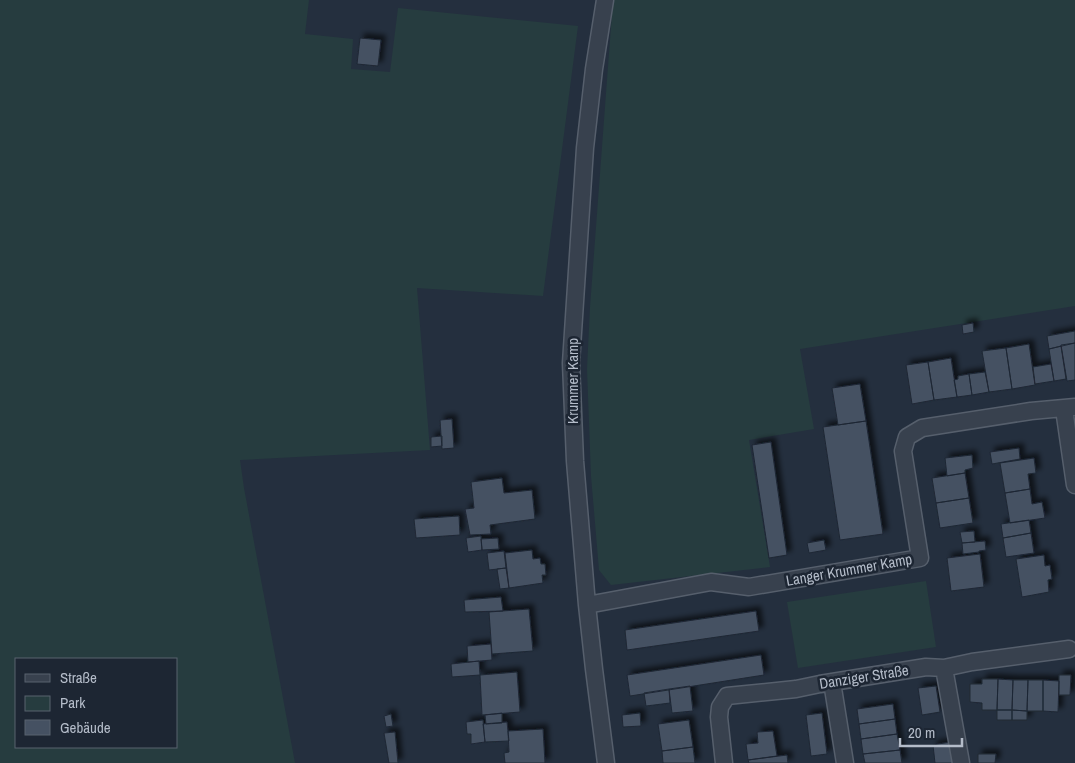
<svg xmlns="http://www.w3.org/2000/svg" width="1075" height="763" font-family="'Archivo Narrow',sans-serif">
<style>
.green{fill:#263c3f;fill-rule:evenodd}
.building{fill:#455162;stroke:#1f2835;filter:url(#shadow)}
.lines{fill:none;stroke-linecap:round;stroke-linejoin:round}
.street-casing{stroke:#565f6c;stroke-width:19}
.street{stroke:#38414e;stroke-width:16}
.labels{text-anchor:middle;stroke-width:5;stroke-linejoin:round;paint-order:stroke}
.street-label{font-size:15px;fill:#b4bcc9;stroke:#1d2633}
</style>
<defs>
<filter id="shadow"><feDropShadow dx="4.5" dy="-4.5" stdDeviation="2.5" flood-color="#0009"/></filter>
</defs>
<rect width="100%" height="100%" fill="#242f3e"/>
<path class="green" d="M0 0H309L305 34 353 39 351 69 390 72 398 8 578 26 543 296 417 288 430 450 240 460 244 488 295 763H0ZM16 659H176V747H16Z
M613 0H1075V306L800 349 814 429 749 440 770 567 611 585 599 570 591 476 587 369 590 307Z
M926 581 936 647 798 668 787 602Z"/>
<path class="building" d="M360 38 381 40 378 66 357 64Z
M973 323 974 332 963 334 962 325Z
M1075 331V343L1049 349 1047 336Z
M1075 343V380L1067 381 1061 345Z
M1029 344 1035 385 1012 389 1006 348Z
M1061 346 1066 379 1054 381 1049 349Z
M1006 348 1012 389 989 392 982 351Z
M951 358 957 397 934 400 928 362Z
M928 362 934 400 912 404 906 365Z
M1051 364 1054 381 1035 384 1033 367Z
M985 372 989 392 972 395 969 374Z
M969 374 972 395 957 397 954 380 958 379V376Z
M860 384 866 421 838 425 832 388Z
M452 419 454 448 442 449 440 420Z
M866 421 883 534 840 540 823 427Z
M442 436V446L431 447V437Z
M771 442 787 555 769 558 752 445Z
M1019 448 1020 459 992 464 990 452Z
M972 455 973 468 965 470V473L947 476 945 458Z
M1034 458 1036 473 1028 474 1030 489 1005 493 1000 463Z
M965 473 969 498 936 503 932 478Z
M502 478 504 493 532 490 535 519 490 525 491 534 470 535 465 509 474 508 471 482Z
M1030 489 1032 504 1042 502 1045 518 1010 523 1005 493Z
M969 498 973 523 940 528 936 503Z
M459 516 460 535 416 538 414 519Z
M1029 520 1031 533 1003 538 1001 524Z
M974 531 975 542 962 543 960 532Z
M1031 533 1034 553 1006 557 1003 538Z
M481 536 482 550 468 552 466 538Z
M498 538 499 549 482 550 481 539Z
M824 540 826 550 809 553 807 543Z
M985 541 986 550 979 551V552L963 554 962 543Z
M532 550 533 559 540 558 541 564H545L546 575H542L543 583 509 588 505 553Z
M504 551 506 568 489 570 487 553Z
M980 554 984 587 951 591 947 558Z
M1044 555 1045 566 1050 565 1052 579 1048 580 1049 592 1022 597 1016 559Z
M506 568 509 588 500 589 497 569Z
M501 597 503 611 465 612 464 600Z
M529 609 533 651 492 654 489 612Z
M756 611 759 631 627 650 625 630Z
M491 644 492 660 468 662 467 646Z
M761 655 764 675 630 696 627 675Z
M479 661 480 675 452 677 451 664Z
M517 672 520 712 482 715 480 675Z
M1059 675H1071L1070 695H1059Z
M982 679H998L997 710H982V703L970 702V684H982Z
M998 679 1013 680 1012 710H997Z
M1013 680H1028L1027 711 1012 710Z
M1028 680H1043V711H1027Z
M1043 680 1059 681 1058 712 1043 711Z
M690 686 693 711 672 713 669 689Z
M936 686 940 712 922 715 918 688Z
M669 689 670 703 646 706 644 693Z
M893 704 895 719 859 724 857 709Z
M997 710H1012V720H997Z
M1012 710 1027 711V720H1012Z
M502 713V723L486 724 485 715Z
M640 713 641 726 623 727 622 715Z
M822 713 827 754 811 756 806 715Z
M391 714 393 726 386 727 384 716Z
M895 719 897 734 861 739 859 724Z
M483 720 485 742 471 744V734H467L466 722Z
M689 720 693 747 662 751 658 724Z
M507 722 509 741 485 742 483 724Z
M543 729 545 763H505L504 753 509 752 508 731Z
M773 731 777 756 748 760 746 744 758 743 757 732Z
M395 732 398 763H389L384 733Z
M897 734 900 750 863 754 861 739Z
M950 742 953 763H935L933 745Z
M693 747 695 763H663L662 751Z
M900 750 902 763H865L863 754Z
M978 754H996L995 763H978Z
M787 755 788 763H749L748 760Z"/>
<g class="lines">
<defs>
<path id="street" d="M605 0 594 69 585 148 571 363 575 461 587 605 594 669 606 763
M1064 409 1075 485
M587 605 711 582 749 587 920 558 903 451 907 437 922 428 1031 411 1075 407
M944 668 961 763
M832 682 845 763
M724 763 719 717 720 707 727 696 796 689 820 684 926 667 944 668 972 662 1069 649"/>
</defs>
<use href="#street" class="street-casing"/>
<use href="#street" class="street"/>
</g>
<g class="labels">
<g class="street-label">
<text transform="translate(573 381) rotate(-90)" y="5">Krummer Kamp</text>
<text transform="translate(849 570) rotate(-10)" y="5">Langer Krummer Kamp</text>
<text transform="translate(864 677) rotate(-9)" y="5">Danziger Straße</text>
</g>
</g>
<rect x="15" y="658" width="162" height="90" fill="#1d2633" stroke="#59626f"/>
<rect x="25" y="674" width="25" height="8" fill="#38414e" stroke="#59626f"/>
<text x="60" y="683" font-size="15" fill="#b4bcc9">Straße</text>
<rect x="25" y="696" width="25" height="15" fill="#263c3f" stroke="#59626f"/>
<text x="60" y="708" font-size="15" fill="#b4bcc9">Park</text>
<rect x="25" y="720" width="25" height="15" fill="#455162" stroke="#59626f"/>
<text x="60" y="733" font-size="15" fill="#b4bcc9">Gebäude</text>
<path d="M900 738v8h62v-8" fill="none" stroke="#b4bcc9" stroke-width="2.5"/>
<text x="908" y="738" font-size="15" fill="#b4bcc9" stroke="#1d2633" stroke-width="4" paint-order="stroke">20 m</text>
</svg>
